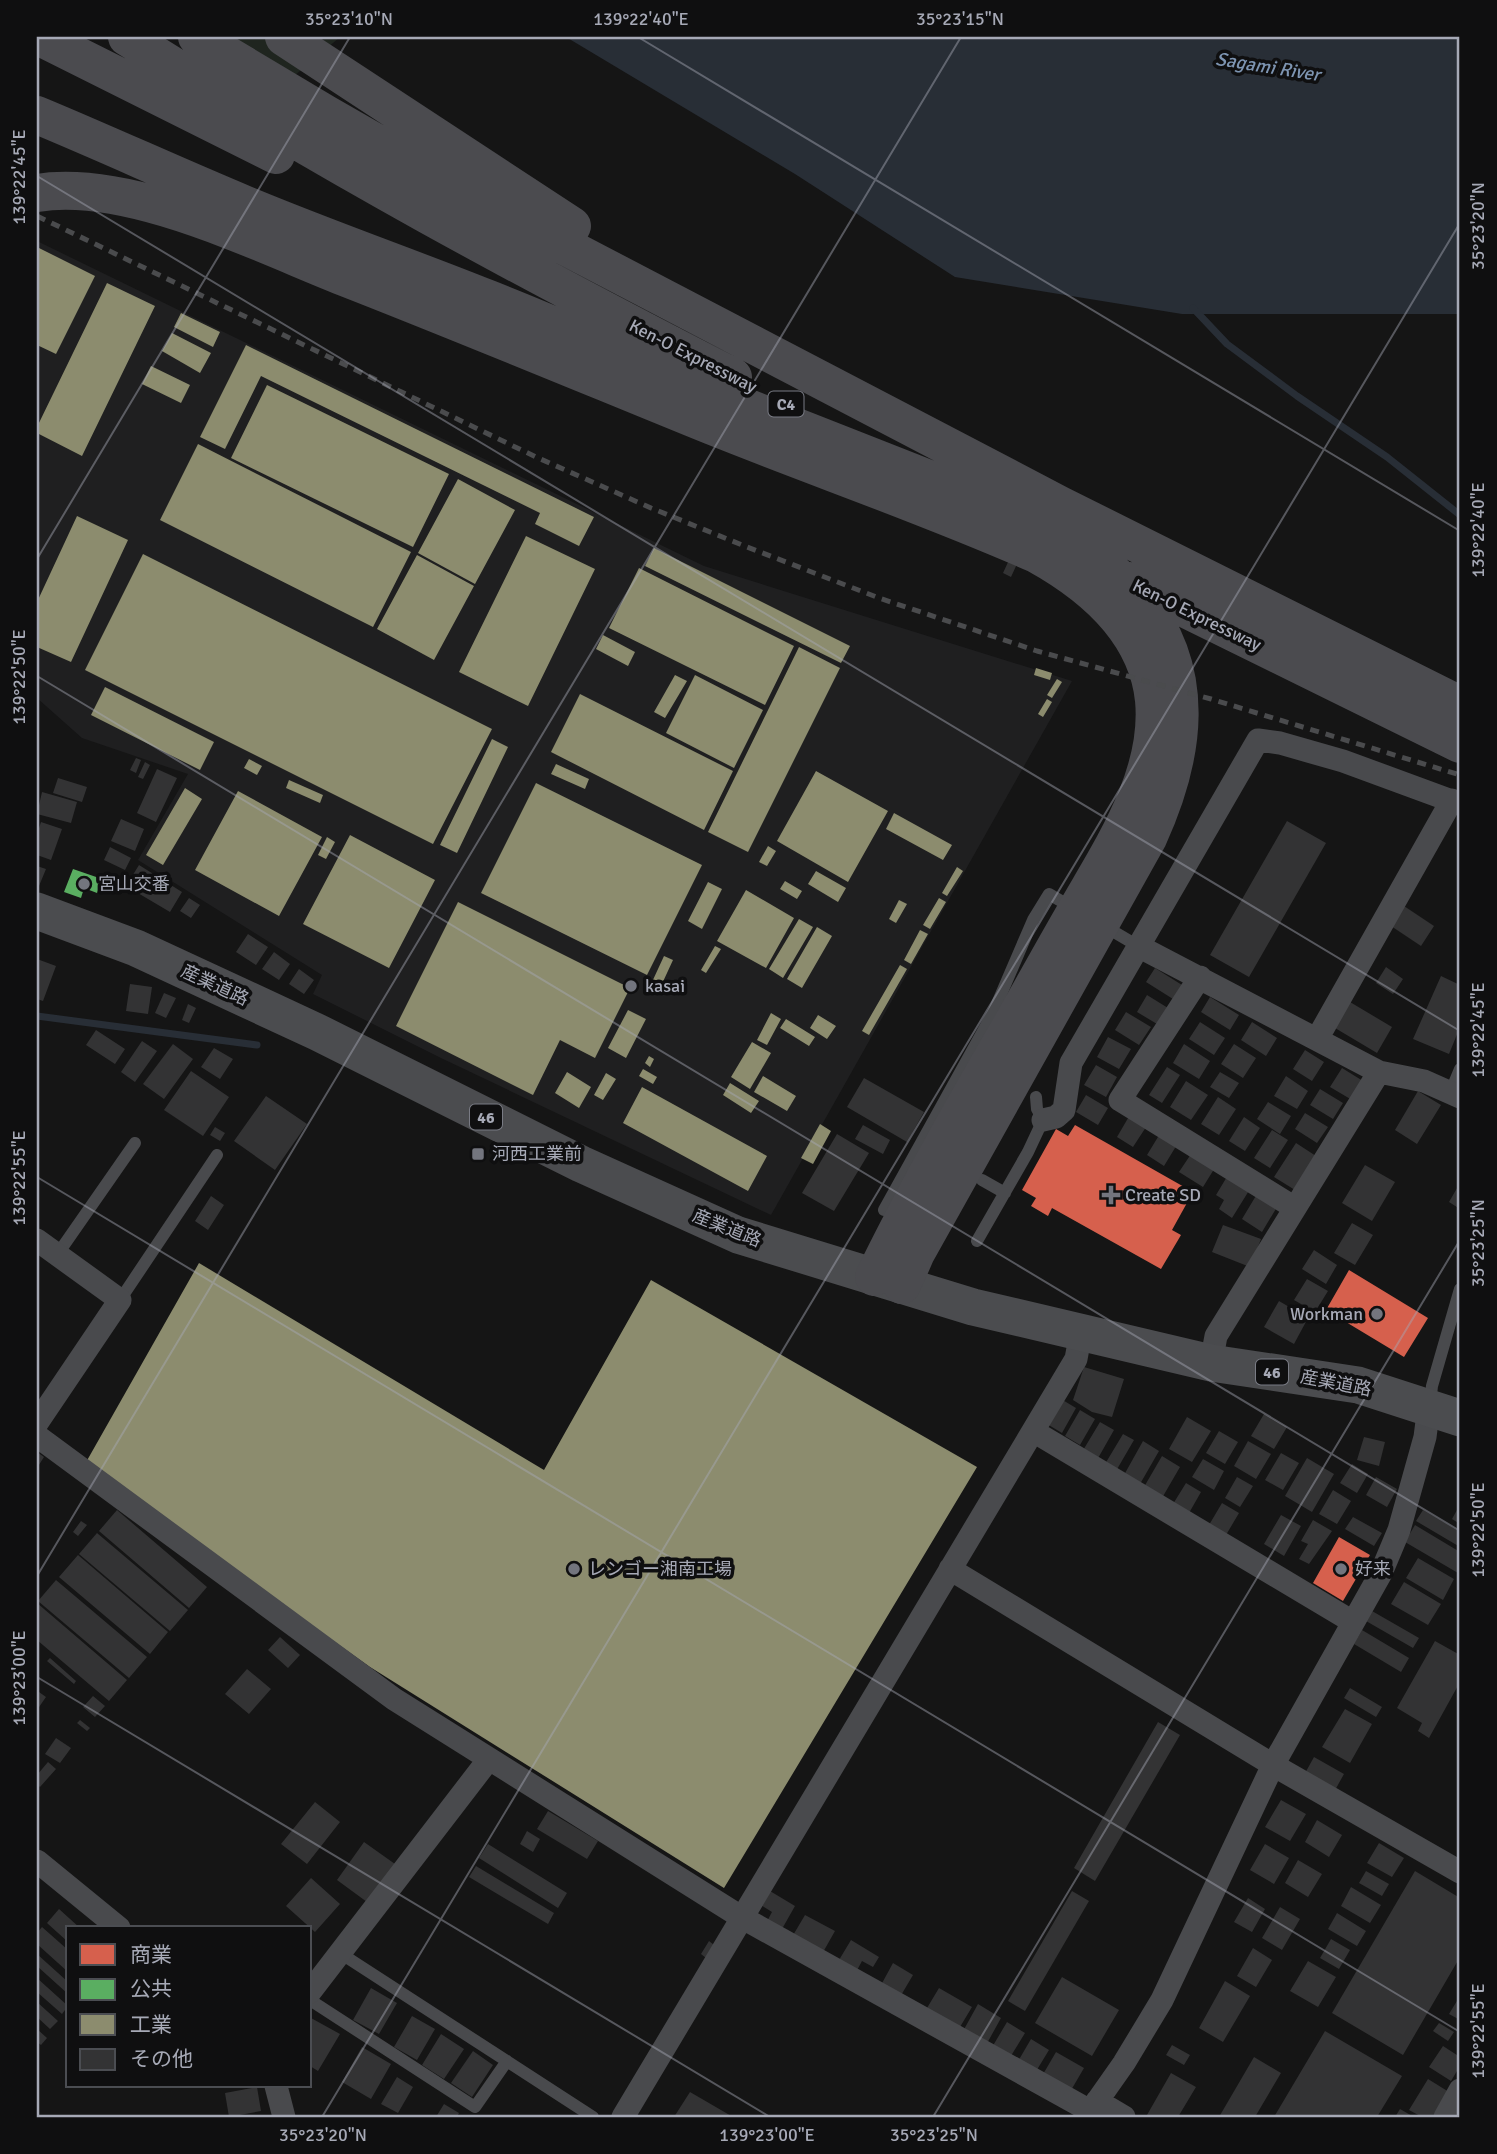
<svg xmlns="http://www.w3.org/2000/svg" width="1497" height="2154" font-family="Signika,'Noto Sans JP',sans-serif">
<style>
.built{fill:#1f1f20}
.green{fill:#1f251f}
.water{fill:#282e36}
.shops{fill:#d6604d}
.public{fill:#5aae61}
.industry{fill:#8c8c6e}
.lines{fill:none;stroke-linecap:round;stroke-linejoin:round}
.stream{stroke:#282e36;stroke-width:7}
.building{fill:#333334}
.service{stroke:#494a4d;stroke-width:12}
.minor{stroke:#494a4d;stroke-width:23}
.primary{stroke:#4b4c4f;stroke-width:37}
.motorway{stroke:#4b4b4f;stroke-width:38}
.rail{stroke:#4a4b4d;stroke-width:5;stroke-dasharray:9 7;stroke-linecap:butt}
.ticks{fill:none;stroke:#a6a9b6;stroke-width:2;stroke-opacity:0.45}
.poi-dot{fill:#73757e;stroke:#0f0f10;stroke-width:2.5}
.labels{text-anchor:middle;stroke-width:7;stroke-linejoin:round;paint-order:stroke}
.shield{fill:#0f0f10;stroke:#797b84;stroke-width:2}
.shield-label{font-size:16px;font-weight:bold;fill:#a6a9b6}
.street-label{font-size:18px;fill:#a6a9b6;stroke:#0f0f10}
.poi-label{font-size:18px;fill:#a6a9b6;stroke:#0f0f10;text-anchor:start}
.water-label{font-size:19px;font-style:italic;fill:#7d94b1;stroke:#0f0f10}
.neatline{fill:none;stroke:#a6a9b6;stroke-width:2.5}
.ticks-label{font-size:18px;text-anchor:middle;fill:#a6a9b6}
</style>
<rect width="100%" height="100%" fill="#151515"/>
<path class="built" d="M37 241 704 566 1072 681 771 1215 441 1058 313 994 322 975 138 860 188 774 82 738 37 698Z"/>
<path class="green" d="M226 37H340L274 93Z"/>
<path class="water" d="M566 37H1460V314H1182L955 277 795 174Z"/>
<path class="shops" d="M1075 1125 1193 1192 1172 1230 1181 1235 1161 1269 1052 1208 1048 1216 1031 1206 1036 1198 1022 1190 1056 1129 1068 1136Z
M1349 1270 1428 1318 1404 1357 1326 1310Z
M1339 1537 1370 1555 1343 1601 1313 1583Z"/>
<path class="public" d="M73 869 102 879 97 893 84 888 81 898 64 892Z"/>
<path class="industry" d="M37 247 95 276 56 354 37 345Z
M107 283 155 306 82 456 37 433V427Z
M181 313 220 332 213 347 174 327Z
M172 333 211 353 200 373 162 351Z
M246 345 594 517 579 546 535 524 540 513 261 376 225 449 200 437Z
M151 366 190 385 181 403 142 384Z
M267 385 449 474 413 547 231 458Z
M198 444 411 552 373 627 160 520Z
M458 479 515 510 475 584 418 553Z
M77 516 128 540 71 662 37 647V602Z
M526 536 595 569 528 706 459 672Z
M654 548 850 646 841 663 645 566Z
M143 554 492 729 433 844 85 670Z
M417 555 474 586 434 660 377 629Z
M639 568 794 646 765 705 609 628Z
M603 635 635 652 628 666 596 649Z
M799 647 840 668 748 852 708 832Z
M1036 668 1052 673 1050 680 1034 675Z
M675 675 687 681 665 718 654 712Z
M695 675 763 710 734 768 666 733Z
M1057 679 1062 682 1052 698 1047 695Z
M105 687 214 742 200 770 91 715Z
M580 694 733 771 704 830 551 752Z
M1047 699 1052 702 1043 717 1038 714Z
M492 739 508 747 457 853 440 845Z
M249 759 262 766 257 775 244 768Z
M556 764 589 779 585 789 551 774Z
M816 771 888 811 848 882 777 841Z
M289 780 323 795 320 803 286 788Z
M536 783 702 865 647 975 481 893Z
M185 788 202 799 163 865 146 855Z
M238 791 322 837 279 916 195 870Z
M894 813 952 845 943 860 886 829Z
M350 835 435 880 389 968 303 924Z
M327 837 335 842 326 859 318 855Z
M768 846 776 851 767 866 759 862Z
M957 867 963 871 947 896 942 893Z
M816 871 846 888 838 902 808 884Z
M785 881 802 891 797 899 780 889Z
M708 882 722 889 702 929 688 921Z
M746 890 794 918 766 968 717 941Z
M939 898 946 902 930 929 923 925Z
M899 900 907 904 896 923 889 919Z
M458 902 630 988 595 1058 560 1040 533 1095 396 1026Z
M799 919 813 927 783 978 769 969Z
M817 927 832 936 802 988 787 979Z
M920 930 928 934 911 964 904 960Z
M715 946 721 949 706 973 701 970Z
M664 956 673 960 661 986 652 982Z
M900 965 907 969 869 1035 862 1031Z
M628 1010 646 1019 626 1058 608 1048Z
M771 1013 781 1019 767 1045 757 1040Z
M818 1015 836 1026 827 1039 810 1028Z
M786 1019 815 1037 809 1046 780 1028Z
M752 1042 771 1053 750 1089 731 1077Z
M649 1056 654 1059 650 1067 645 1063Z
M643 1069 657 1077 653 1084 639 1076Z
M567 1072 591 1087 579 1108 555 1093Z
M606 1073 616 1079 603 1100 594 1095Z
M763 1076 796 1096 787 1111 754 1092Z
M730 1083 759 1101 751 1113 723 1095Z
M642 1087 767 1156 748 1191 623 1123Z
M820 1124 831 1131 813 1164 801 1158Z
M199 1263 544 1470 651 1280 977 1467 724 1888 370 1667 85 1464Z"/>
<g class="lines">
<path class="stream" d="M1193 308 1227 344 1297 396 1387 457 1460 515
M37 1016 257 1045"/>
</g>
<path class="building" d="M1015 547 1023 551 1011 577 1003 573Z
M136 758 141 760 136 773 130 770Z
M145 762 150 765 143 779 138 777Z
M157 769 177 778 156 822 137 813Z
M58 778 87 787 82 802 53 793Z
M42 792 77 802 71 823 37 814Z
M121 819 144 829 135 851 111 841Z
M1287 821 1326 843 1249 977 1210 955Z
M41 822 62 829 51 860 37 855V834Z
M110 847 131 858 125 870 104 860Z
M139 865 182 892 170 912 126 886Z
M37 866 46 869 39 886 37 885Z
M189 898 200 905 191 918 180 911Z
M1401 904 1434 926 1421 946 1388 924Z
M248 934 268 947 256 965 236 952Z
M274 952 290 964 279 980 262 969Z
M37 959 56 966 43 1001 37 999Z
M1386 967 1403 979 1393 994 1376 983Z
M1155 968 1182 985 1173 999 1146 982Z
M299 969 314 980 304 994 289 984Z
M1441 976 1460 985V1027L1449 1054 1413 1039Z
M130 984 152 987 148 1014 126 1011Z
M164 993 176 998 166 1018 155 1013Z
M1147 995 1168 1008 1157 1024 1137 1012Z
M1210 997 1239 1015 1230 1030 1201 1012Z
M1350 1002 1392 1027 1377 1053 1335 1028Z
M188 1004 196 1008 189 1023 182 1020Z
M1126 1012 1151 1027 1139 1045 1115 1030Z
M1200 1022 1225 1038 1214 1055 1189 1039Z
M1252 1022 1277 1038 1266 1056 1241 1040Z
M96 1030 125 1049 115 1064 86 1045Z
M1108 1037 1131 1049 1119 1069 1097 1057Z
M142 1041 157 1051 135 1082 121 1072Z
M173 1044 193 1059 164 1099 143 1084Z
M1184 1044 1210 1061 1199 1079 1173 1063Z
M1234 1044 1256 1058 1243 1078 1221 1064Z
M214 1048 233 1059 220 1079 201 1067Z
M1305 1050 1324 1062 1312 1081 1293 1069Z
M1096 1065 1117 1077 1106 1097 1084 1085Z
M1167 1067 1180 1075 1162 1103 1149 1095Z
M1342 1068 1363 1081 1352 1100 1330 1087Z
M191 1071 229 1097 203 1136 164 1110Z
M1220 1072 1239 1083 1229 1098 1210 1087Z
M1286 1076 1308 1091 1297 1109 1274 1096Z
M864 1078 924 1112 907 1142 847 1107Z
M1186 1081 1208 1095 1191 1120 1170 1107Z
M1320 1089 1343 1103 1333 1119 1310 1105Z
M1418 1091 1441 1105 1417 1144 1395 1130Z
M1086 1095 1108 1108 1098 1125 1076 1112Z
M266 1096 307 1124 275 1170 234 1141Z
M1218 1097 1236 1109 1219 1135 1201 1124Z
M1268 1102 1291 1116 1280 1134 1257 1119Z
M1131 1113 1148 1124 1133 1147 1117 1137Z
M1305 1113 1328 1127 1317 1143 1295 1129Z
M1244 1117 1260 1128 1245 1151 1229 1141Z
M863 1125 890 1140 883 1154 855 1139Z
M215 1127 225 1133 220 1141 210 1135Z
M1272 1130 1288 1140 1270 1168 1254 1158Z
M1161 1132 1178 1143 1164 1166 1147 1155Z
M837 1134 869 1153 834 1211 802 1193Z
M1296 1143 1316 1156 1295 1190 1274 1177Z
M1193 1151 1216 1166 1203 1187 1179 1172Z
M1365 1165 1395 1182 1372 1221 1342 1203Z
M1228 1175 1250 1189 1232 1218 1219 1209 1224 1200 1216 1195Z
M1460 1183V1209L1449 1202Z
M1257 1194 1277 1207 1262 1232 1242 1219Z
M211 1196 224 1205 208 1230 195 1221Z
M1352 1223 1373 1235 1355 1265 1334 1253Z
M1223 1225 1261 1239 1250 1267 1212 1252Z
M1314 1250 1337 1265 1326 1284 1302 1269Z
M1307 1279 1328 1291 1315 1312 1294 1300Z
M1279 1301 1308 1318 1294 1344 1264 1327Z
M1084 1367 1124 1379 1112 1417 1092 1412 1073 1400Z
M1061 1399 1076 1408 1062 1433 1047 1424Z
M1080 1410 1095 1419 1080 1445 1065 1436Z
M1264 1414 1287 1427 1274 1449 1251 1436Z
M1187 1417 1211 1431 1192 1462 1169 1449Z
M1100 1422 1114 1430 1097 1460 1082 1452Z
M1219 1431 1238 1442 1225 1464 1206 1453Z
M1123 1434 1134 1440 1116 1471 1105 1464Z
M1364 1437 1385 1442 1379 1466 1357 1460Z
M1143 1441 1159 1451 1140 1484 1124 1475Z
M1248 1441 1271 1454 1256 1479 1234 1466Z
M37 1452 44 1457 37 1468Z
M1281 1453 1299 1463 1283 1490 1265 1480Z
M1162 1456 1180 1467 1162 1498 1144 1487Z
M1307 1458 1334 1474 1312 1512 1285 1496Z
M1203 1459 1224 1471 1214 1490 1192 1477Z
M1352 1464 1368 1474 1357 1493 1340 1483Z
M1237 1477 1253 1486 1240 1507 1225 1498Z
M1376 1477 1397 1489 1387 1507 1366 1495Z
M1186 1483 1201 1492 1189 1513 1173 1504Z
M1333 1490 1351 1501 1337 1524 1319 1514Z
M1222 1503 1239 1513 1226 1535 1209 1525Z
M117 1510 207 1587 189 1608 99 1531Z
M1423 1510 1460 1532V1547L1416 1521Z
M1457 1510 1460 1512V1524L1452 1519Z
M1281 1515 1301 1526 1284 1556 1264 1544Z
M1353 1517 1382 1533 1374 1546 1345 1529Z
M1313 1520 1332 1531 1309 1564 1299 1559 1308 1544 1301 1541Z
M81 1521 87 1525 78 1536 73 1532Z
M1415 1525 1460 1552 1458 1573 1405 1542Z
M97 1533 188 1610 170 1631 79 1554Z
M78 1555 168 1632 150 1654 59 1577Z
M1418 1558 1454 1579 1443 1600 1406 1578Z
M56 1580 147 1657 129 1678 38 1601Z
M1404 1582 1441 1604 1428 1625 1391 1604Z
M37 1603 127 1680 109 1701 37 1640Z
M1372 1611 1419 1638 1413 1648 1366 1621Z
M1362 1630 1409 1658 1401 1672 1354 1644Z
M280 1637 300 1655 288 1668 268 1650Z
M1435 1641 1460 1655V1682L1429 1738 1418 1731 1422 1723 1397 1708Z
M50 1658 76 1681 74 1684 47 1661Z
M247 1669 271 1689 249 1714 225 1694Z
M1350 1688 1382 1707 1376 1717 1344 1698Z
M39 1692 46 1697 37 1710V1696Z
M93 1696 105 1706 95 1717 83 1707Z
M1345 1709 1372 1724 1350 1763 1322 1747Z
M80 1720 90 1728 87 1731 77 1723Z
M1158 1722 1180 1735 1095 1881 1074 1868Z
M56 1738 71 1748 60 1763 45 1754Z
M1314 1757 1344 1774 1334 1792 1304 1775Z
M48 1762 56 1769 40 1787 37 1784V1775Z
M1281 1800 1306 1814 1290 1841 1265 1827Z
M315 1802 340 1822 307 1864 281 1844Z
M548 1811 598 1841 587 1859 537 1829Z
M1317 1820 1342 1835 1329 1857 1305 1842Z
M527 1831 540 1839 533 1852 520 1844Z
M364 1842 395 1864 367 1902 337 1880Z
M1379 1843 1404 1858 1392 1877 1367 1863Z
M488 1844 567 1893 558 1908 479 1858Z
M1265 1844 1289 1858 1274 1884 1250 1870Z
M1298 1860 1322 1874 1308 1897 1285 1883Z
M476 1866 554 1913 548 1924 469 1877Z
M1366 1871 1389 1884 1382 1896 1359 1883Z
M1415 1871 1460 1898V1957L1403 2055 1332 2013Z
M311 1878 340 1904 315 1932 286 1906Z
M1351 1887 1381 1905 1370 1923 1341 1906Z
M770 1891 795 1906 778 1936 764 1927 772 1912 761 1905Z
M1072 1891 1089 1901 1025 2011 1008 2001Z
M1248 1898 1265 1909 1252 1932 1234 1922Z
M1280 1907 1300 1919 1282 1950 1262 1938Z
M59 1909 80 1928H68V1942L47 1923Z
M1337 1913 1366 1931 1357 1946 1328 1929Z
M805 1915 835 1931 822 1954 792 1937Z
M42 1927 68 1950V1972L37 1944V1933Z
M1331 1939 1350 1950 1339 1969 1320 1958Z
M851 1940 879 1957 873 1967 862 1961 854 1976 836 1965Z
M709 1941 714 1945 706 1958 701 1954Z
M1253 1948 1272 1960 1256 1987 1237 1976Z
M37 1954 68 1982V1994L37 1966Z
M1308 1961 1336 1977 1318 2007 1290 1991Z
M893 1963 913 1975 900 1997 881 1985Z
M1062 1977 1119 2010 1092 2056 1035 2023Z
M37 1978 68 2006 62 2014 37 1992Z
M1225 1981 1250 1996 1223 2042 1199 2028Z
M371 1988 397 2003 379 2034 353 2020Z
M939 1988 972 2007 957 2032 924 2013Z
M1460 1996V2020L1449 2014Z
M37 2002 58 2021 50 2029 37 2017Z
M978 2004 1001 2018 985 2047 962 2033Z
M412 2016 435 2029 417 2060 394 2047Z
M311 2018 340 2034 318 2071 310 2066Z
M1007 2022 1025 2033 1009 2059 991 2049Z
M1439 2023 1454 2032 1448 2041 1433 2031Z
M37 2029 47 2038 41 2045 37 2042Z
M1325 2031 1402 2076 1377 2117H1274Z
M441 2034 464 2049 444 2079 422 2065Z
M1031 2039 1049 2050 1035 2073 1017 2063Z
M1172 2045 1190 2055 1184 2065 1166 2055Z
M1443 2046 1460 2057V2066L1451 2081 1429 2067Z
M362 2047 391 2064 371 2099 342 2082Z
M473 2051 493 2065 472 2097 451 2083Z
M1056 2052 1084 2068 1070 2092 1042 2076Z
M1254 2057 1281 2073 1255 2117H1219Z
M1171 2073 1196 2087 1178 2117H1152L1147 2115Z
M397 2077 413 2087 398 2113 381 2104Z
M1428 2079 1449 2092 1433 2117H1422L1409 2110Z
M257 2087 261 2111 229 2117 225 2093Z
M690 2092 733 2117H674Z
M444 2104 459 2113 457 2117H436Z
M1400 2109 1414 2117H1395Z"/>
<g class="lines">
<path class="service" d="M1104 926 1138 946
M1450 1093 1460 1069
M982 1180 1005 1193
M884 1210 993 1013 1033 920 1049 894 1073 908
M977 1241 1028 1152 1043 1120 1037 1109 1036 1097
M57 1255 135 1143
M120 1300 217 1155
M1430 1404 1432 1386 1460 1289
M340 1953 593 2117
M310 2000 475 2107 507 2061"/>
<path class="minor" d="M1138 946 1379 1072 1216 1336 1211 1363
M1200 977 1120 1100 1295 1208
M1317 1039 1452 800
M1379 1072 1424 1081 1460 1097
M1043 1120 1056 1117 1064 1110 1071 1063 1258 740 1280 743 1343 761 1460 804
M37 1240 120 1300 37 1423
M1033 1431 1353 1622
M37 1436 394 1699 741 1917 1092 2112
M950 1569 1273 1765 1460 1872
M37 1861 119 1928
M310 1992 489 1759
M276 2086 284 2117
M1097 2101 1124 2117
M623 2117 1076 1359 1081 1332
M1086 2117 1124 2063 1162 2000 1273 1765 1381 1573 1399 1530 1425 1437 1429 1406
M1445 2117 1460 2090"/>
<path class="primary" d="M37 911 136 948 317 1032 581 1164 738 1235 973 1307 1211 1363 1358 1385 1460 1418"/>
<path class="motorway" d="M40 37 276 155
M127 37C323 162 527 271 733 377
M197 37 326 114 469 196 1060 505 1460 705
M284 37 572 226
M37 115C107 144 176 176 246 205 325 238 406 266 486 298 566 329 644 365 723 398 789 424 855 450 921 476 996 506 1083 533 1137 597 1199 671 1185 757 1148 838L916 1253 902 1285
M37 193C129 178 258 243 344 277 467 325 589 376 712 426 819 469 930 507 1036 554 1092 585 1147 631 1154 700 1161 776 1112 848 1076 911 1054 949 1033 987 1011 1026 963 1108 916 1191 874 1277
M1129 581 1460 744"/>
<path class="rail" d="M37 216 536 457 651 508 747 547 879 598 1037 651 1211 699 1460 775"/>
</g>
<path class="ticks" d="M638 37 1460 531M37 176 1460 1031M37 559 350 37M37 676 1460 1531M37 1177 1460 2032M37 1576 961 37M37 1677 770 2117M322 2117 1460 223M933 2117 1460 1240"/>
<g class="poi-dot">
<circle cx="84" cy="884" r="7"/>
<circle cx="631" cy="986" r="7"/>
<rect x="471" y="1147" width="14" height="14" rx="3.5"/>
<path d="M1107.5 1184.5h7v7h7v7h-7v7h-7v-7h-7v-7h7z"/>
<circle cx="1377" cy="1314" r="7"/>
<circle cx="574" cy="1569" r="7"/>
<circle cx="1341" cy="1569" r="7"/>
</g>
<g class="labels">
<g class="shield">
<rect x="768.5" y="391.5" width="35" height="25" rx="5"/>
<rect x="470" y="1104.5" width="32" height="25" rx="5"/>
<rect x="1256" y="1359.5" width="32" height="25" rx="5"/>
</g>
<g class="shield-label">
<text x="786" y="410">C4</text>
<text x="486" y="1123">46</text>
<text x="1272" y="1378">46</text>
</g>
<g class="street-label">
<text transform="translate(693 356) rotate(27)" y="6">Ken-O Expressway</text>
<text transform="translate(1197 615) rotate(26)" y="6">Ken-O Expressway</text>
<text transform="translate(215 985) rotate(25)" y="6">産業道路</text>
<text transform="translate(727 1228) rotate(22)" y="6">産業道路</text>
<text transform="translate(1336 1383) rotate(11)" y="6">産業道路</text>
</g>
<g class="poi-label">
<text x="98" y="890">宮山交番</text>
<text x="645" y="992">kasai</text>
<text x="492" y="1160">河西工業前</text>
<text x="1125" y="1201">Create SD</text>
<text x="1363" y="1320" text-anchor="end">Workman</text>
<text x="588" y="1575">レンゴー湘南工場</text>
<text x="1355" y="1575">好来</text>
</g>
<g class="water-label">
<text transform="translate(1268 66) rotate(9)" y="7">Sagami River</text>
</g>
</g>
<rect width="1497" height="2154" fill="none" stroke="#0f0f10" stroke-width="77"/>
<rect x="66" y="1926" width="245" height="161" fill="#0f0f10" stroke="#4b4d52" stroke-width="2"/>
<rect x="80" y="1944" width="35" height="21" fill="#d6604d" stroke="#4b4d52" stroke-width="2"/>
<text x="130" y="1962" font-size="21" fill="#a6a9b6">商業</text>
<rect x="80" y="1979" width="35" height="21" fill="#5aae61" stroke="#4b4d52" stroke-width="2"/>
<text x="130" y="1996" font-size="21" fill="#a6a9b6">公共</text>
<rect x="80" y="2014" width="35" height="21" fill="#8c8c6e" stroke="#4b4d52" stroke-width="2"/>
<text x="130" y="2032" font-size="21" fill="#a6a9b6">工業</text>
<rect x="80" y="2049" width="35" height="21" fill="#333334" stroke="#4b4d52" stroke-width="2"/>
<text x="130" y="2066" font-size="21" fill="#a6a9b6">その他</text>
<rect x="38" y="38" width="1420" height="2078" class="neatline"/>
<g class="ticks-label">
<text x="349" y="25">35°23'10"N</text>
<text x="641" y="25">139°22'40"E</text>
<text x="960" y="25">35°23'15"N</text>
<text transform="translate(19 177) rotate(-90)" y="6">139°22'45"E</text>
<text transform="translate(1478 226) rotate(-90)" y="6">35°23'20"N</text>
<text transform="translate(1478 530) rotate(-90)" y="6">139°22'40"E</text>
<text transform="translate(19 677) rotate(-90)" y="6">139°22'50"E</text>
<text transform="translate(1478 1030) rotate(-90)" y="6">139°22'45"E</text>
<text transform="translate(19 1178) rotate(-90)" y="6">139°22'55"E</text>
<text transform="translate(1478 1243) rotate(-90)" y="6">35°23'25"N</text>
<text transform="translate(1478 1530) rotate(-90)" y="6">139°22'50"E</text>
<text transform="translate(19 1678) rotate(-90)" y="6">139°23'00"E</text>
<text transform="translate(1478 2031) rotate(-90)" y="6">139°22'55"E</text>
<text x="323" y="2141">35°23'20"N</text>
<text x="767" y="2141">139°23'00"E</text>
<text x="934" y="2141">35°23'25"N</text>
</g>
</svg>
